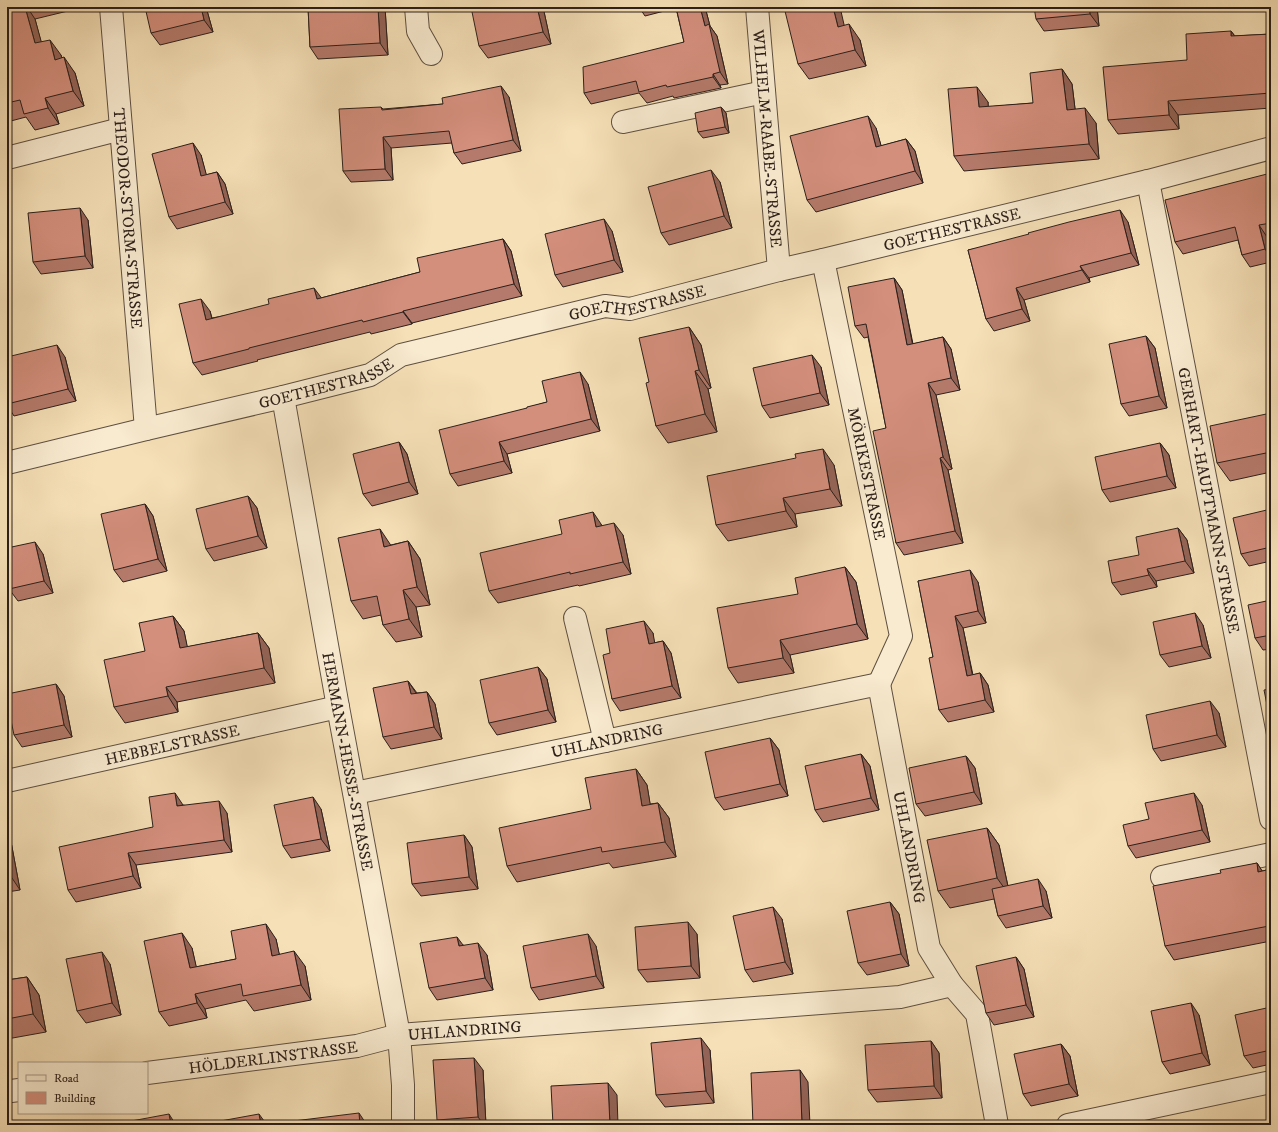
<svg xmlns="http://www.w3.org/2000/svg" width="1278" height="1132" font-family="'IM FELL DW Pica',serif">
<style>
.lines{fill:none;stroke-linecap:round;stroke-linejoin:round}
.minor-casing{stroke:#5e4f41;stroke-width:24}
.minor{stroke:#f9ebd0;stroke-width:22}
.wall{fill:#b57a6b;stroke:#2b1f1a}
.shaded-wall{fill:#946357;stroke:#2b1f1a}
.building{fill:#d38e7c;stroke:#2b1f1a}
.labels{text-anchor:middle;stroke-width:3.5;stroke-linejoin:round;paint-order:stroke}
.street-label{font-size:16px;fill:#2b1f1a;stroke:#f9ebd0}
</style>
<rect width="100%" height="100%" fill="#f6e0b7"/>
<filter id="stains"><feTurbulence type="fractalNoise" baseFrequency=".005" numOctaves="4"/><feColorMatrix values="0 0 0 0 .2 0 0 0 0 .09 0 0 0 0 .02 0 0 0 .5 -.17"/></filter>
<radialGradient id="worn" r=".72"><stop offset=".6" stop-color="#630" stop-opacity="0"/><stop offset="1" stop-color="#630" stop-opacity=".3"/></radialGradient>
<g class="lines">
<defs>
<g id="minor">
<path id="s1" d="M111 7 146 429"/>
<path d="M416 7 418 31 431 54"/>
<path id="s2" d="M757 7 779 270"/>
<path d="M623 122 764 92"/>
<path d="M7 158 121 129"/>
<path id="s3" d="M1148 181 1271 819"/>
<path id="s4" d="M823 260 901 636 879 684"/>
<path id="s5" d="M283 397 338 707 399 1035 403 1085V1125"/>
<path id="s6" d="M7 463 146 429 283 397 370 375 401 355 605 306 630 309 779 270 823 260 1148 181 1271 148"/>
<path d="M575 618 605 741"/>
<path id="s7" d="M7 781 338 707"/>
<path d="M1162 877 1271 854"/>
<path d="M952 985 977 1014 997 1125"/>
<path id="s8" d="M147 1073 357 1046 399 1035 900 997 952 985 929 948 879 684 355 793"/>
<path d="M11 1091 19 1090"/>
<path d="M1068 1125 1271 1082"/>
</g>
</defs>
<use href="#minor" class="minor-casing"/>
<use href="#minor" class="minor"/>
</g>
<path class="wall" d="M7 7H71L72 10 35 19 41 42 61 55 62 58 75 73 84 106 56 114 59 124 35 130 26 117 7 122Z
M206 7 213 32 160 45 151 33Z
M308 7H385L388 55 318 59 310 47Z
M543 7 551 44 488 58 479 46Z
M639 7H705L710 26 717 36 728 84 720 85 721 88 674 98 673 96 647 103 639 93 591 104 584 93 684 42 676 8 645 16Z
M1097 7 1099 26 1044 31 1036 19Z
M844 25 860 40 866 66 809 79 798 64Z
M1231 31 1235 36 1271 34V108L1178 115 1179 129 1118 134 1108 120 1187 60Z
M1062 69 1072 84 1075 109 1096 123 1099 159 964 171 954 156 988 102V107L1033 103Z
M509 97 521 151 462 164 454 153 452 143 391 148 393 180 351 182 343 171 381 107 383 109 443 104Z
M721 107 726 113 729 133 703 138 698 132Z
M876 128 881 146 906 139 915 151 923 183 816 212 807 200Z
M201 155 206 175 217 172 225 184 233 214 177 229 169 217Z
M1271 173V237H1267L1271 252V262L1250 267 1242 255 1238 240 1183 254 1175 242Z
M720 182 732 228 669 245 661 233Z
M88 220 93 268 41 274 33 262Z
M1128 222 1139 265 1089 278 1090 282 1024 300 1030 321 994 331 986 319 968 250Z
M612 231 623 272 563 287 555 275Z
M503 239 511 251 522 296 412 323V324L371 334 370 332 257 360 258 361 202 375 193 363 210 311 212 318 321 298 420 272Z
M894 278 902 290 913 344 943 337 951 349 960 390 936 395 952 469 948 470 963 543 904 555 896 543 886 428 868 337 864 338 855 326Z
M689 327 701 345 711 388 708 389 717 432 668 443 656 426 649 382Z
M1146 336 1155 348 1167 408 1129 416 1121 404Z
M7 357H65L76 401 14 416 7 405Z
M821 367 829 405 770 418 762 406Z
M588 384 600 431 507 454 512 473 458 486 450 474 527 408 547 402Z
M1271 413V472L1230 481 1217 463Z
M399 442 407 454 418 494 372 506 363 494Z
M1160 443 1169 455 1176 488 1110 502 1102 490Z
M834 465 842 506 795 514 797 527 728 541 716 525Z
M248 496 257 508 267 548 214 561 206 549Z
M145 504 153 516 167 571 123 582 114 570Z
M1271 509V561L1249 566 1241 554Z
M601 524 602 526 623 535 631 574 579 586 578 585 498 603 489 591Z
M1178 528 1187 540 1194 573 1156 581 1157 587 1121 595 1112 583 1139 555Z
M408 541 420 559 430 605 416 607 422 637 396 642 383 625 381 615 363 619 351 601 391 545Z
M43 554 53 593 18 601 9 589Z
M845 567 856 582 868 639 790 655 794 673 738 683 728 668 798 594Z
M918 581 978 582 986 623 963 628 973 675 980 673 988 685 994 712 948 722 939 710 933 657Z
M1271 600V649L1263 650 1255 638Z
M173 616 184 631 187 647 258 633 269 648 275 683 177 702 178 712 125 723 114 707 145 651Z
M1203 625 1211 658 1169 667 1160 655Z
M653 633 654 643 663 641 671 653 681 698 620 711 612 699 610 653Z
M538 667 547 679 556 722 497 735 489 723Z
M408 681 417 693 427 692 435 704 442 739 391 749 383 737Z
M56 684 64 696 72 737 22 747 14 735Z
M1219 713 1226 747 1161 761 1153 749Z
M770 738 779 750 788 796 724 810 715 798Z
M861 754 870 766 879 810 823 822 815 810Z
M966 756 975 768 982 804 925 816 916 804Z
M636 769 647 785 650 804 658 803 669 818 676 857 613 868 609 863 517 882 507 866 591 809Z
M183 805 227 813 232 852 136 865 141 888 76 902 68 890Z
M1202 805 1210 842 1136 858 1128 846 1149 819Z
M321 809 330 851 291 858 283 846Z
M7 827 9 831 20 890 7 892Z
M987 828 999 845 1008 886 1046 891 1052 918 1006 928 998 916 994 899 950 908 938 891Z
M464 835 472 847 478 889 421 896 412 884Z
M1257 863 1262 871 1271 869V941L1174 960 1165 946 1221 873Z
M890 902 899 914 909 966 867 975 858 963Z
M782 919 793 974 753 982 745 970Z
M697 934 700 978 647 982 638 970Z
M276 939 279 954 305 966 311 1000 254 1011 246 1000 205 1009 207 1018 169 1026 159 1012 192 948 196 967 236 959Z
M463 945 487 955 493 990 437 1000 429 988Z
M596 946 604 988 539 1000 531 988Z
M1016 957 1024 969 1034 1017 994 1025 986 1013Z
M110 964 121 1015 86 1023 77 1011Z
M27 977 39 995 46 1032 7 1039V980Z
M1271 1007V1064L1253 1068 1244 1056Z
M1199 1015 1210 1065 1170 1074 1162 1062Z
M931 1041 939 1053 942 1098 877 1102 868 1090Z
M1061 1044 1070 1056 1078 1096 1031 1106 1023 1094Z
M710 1050 714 1103 665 1107 656 1095Z
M483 1070 486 1125H440L437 1120Z"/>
<path class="shaded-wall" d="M25 7H27L35 19 46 59 35 43Z
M201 7H206L213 32 204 20Z
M378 7H385L388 55 380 43Z
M537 7H543L551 44 543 32Z
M700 7H705L710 26 717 36 728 84 720 72 705 26Z
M833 7H840L848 42 838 27Z
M1089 7H1097L1099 26 1090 14Z
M849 24 860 40 866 66 855 50Z
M1231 31 1241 45 1231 36Z
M50 40 61 55 66 75 55 60Z
M64 57 75 73 84 106 73 91Z
M1062 69 1072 84 1077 125 1067 110Z
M713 74 720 85 721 88 713 77Z
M501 86 509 97 521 151 513 140Z
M977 87 988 102 989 122 979 107Z
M45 98 56 114 59 124 48 108Z
M1168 101 1178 115 1179 129 1169 115Z
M721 107 726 113 729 133 725 127Z
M1085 108 1096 123 1099 159 1089 144Z
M868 116 876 128 885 159 876 147Z
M383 137 391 148 393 180 385 169Z
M906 139 915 151 923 183 915 171Z
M193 143 201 155 210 188 201 176Z
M711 170 720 182 732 228 724 216Z
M217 172 225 184 233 214 225 202Z
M80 208 88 220 93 268 85 256Z
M1120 210 1128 222 1139 265 1131 253Z
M604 219 612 231 623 272 614 260Z
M1259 225 1267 237 1271 252V258L1265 249Z
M503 239 511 251 522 296 514 284Z
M1080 266 1089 278 1090 282 1082 270Z
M894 278 902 290 915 357 907 345Z
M314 288 323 300 317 299Z
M1016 288 1024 300 1030 321 1022 309Z
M201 299 210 311 215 332 206 320Z
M403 311 412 323V324L403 312Z
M689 327 701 345 711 388 699 370Z
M1146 336 1155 348 1167 408 1159 396Z
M943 337 951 349 960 390 951 378Z
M57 345 65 357 76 401 68 389Z
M812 355 821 367 829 405 820 393Z
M695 371 708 389 717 432 705 414Z
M580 372 588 384 600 431 591 419Z
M928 383 936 395 952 469 943 457Z
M399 442 407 454 418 494 409 482Z
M499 442 507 454 512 473 504 461Z
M1160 443 1169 455 1176 488 1167 476Z
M823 449 834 465 842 506 830 489Z
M940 458 948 470 963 543 955 531Z
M248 496 257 508 267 548 258 536Z
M783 498 795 514 797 527 786 511Z
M145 504 153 516 167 571 158 559Z
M593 512 601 524 604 539 596 527Z
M614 523 623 535 631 574 623 562Z
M1178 528 1187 540 1194 573 1185 561Z
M380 529 392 547H384Z
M408 541 420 559 430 605 417 587Z
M35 542 43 554 53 593 44 581Z
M845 567 856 582 868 639 857 624Z
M1147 569 1156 581 1157 587 1149 575Z
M970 570 978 582 986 623 978 611Z
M403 590 416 607 422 637 409 619Z
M1195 613 1203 625 1211 658 1202 646Z
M173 616 184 631 191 664 180 648Z
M955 616 963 628 975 688 967 676Z
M644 621 653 633 657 656 649 644Z
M258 633 269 648 275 683 264 668Z
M780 640 790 655 794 673 783 658Z
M663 641 671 653 681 698 672 686Z
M538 667 547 679 556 722 548 710Z
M980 673 988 685 994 712 985 700Z
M408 681 416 693 419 706 411 694Z
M56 684 64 696 72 737 64 725Z
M166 687 177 702 178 712 168 696Z
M427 692 435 704 442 739 434 727Z
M1210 701 1219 713 1226 747 1217 735Z
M770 738 779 750 788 796 780 784Z
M861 754 870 766 879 810 871 798Z
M966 756 975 768 982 804 974 792Z
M636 769 647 785 653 821 642 806Z
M175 793 183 805 177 806Z
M1194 793 1202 805 1210 842 1202 830Z
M313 797 321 809 330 851 321 839Z
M219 801 227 813 232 852 224 840Z
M658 803 669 818 676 857 665 842Z
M7 827 9 831 20 890 8 872 7 869Z
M987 828 999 845 1010 896 997 878Z
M464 835 472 847 478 889 469 877Z
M128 853 136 865 141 888 133 876Z
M1257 863 1266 877 1258 872Z
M1038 879 1046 891 1052 918 1043 906Z
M890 902 899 914 909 966 901 954Z
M773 907 782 919 793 974 785 962Z
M1267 915 1271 921V929L1269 926Z
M688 922 697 934 700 978 691 966Z
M266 924 276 939 283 971 272 956Z
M182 933 192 948 200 983 190 968Z
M588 934 596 946 604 988 596 976Z
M457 937 466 949 459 946Z
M478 943 487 955 493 990 485 978Z
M294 951 305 966 311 1000 301 985Z
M102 952 110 964 121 1015 112 1003Z
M1016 957 1024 969 1034 1017 1026 1005Z
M27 977 39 995 46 1032 33 1014Z
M195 994 205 1009 207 1018 197 1003Z
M1191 1003 1199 1015 1210 1065 1202 1053Z
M701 1038 710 1050 714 1103 706 1091Z
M931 1041 939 1053 942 1098 934 1086Z
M1061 1044 1070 1056 1078 1096 1069 1084Z
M474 1058 483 1070 486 1125H484L478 1117Z
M800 1070 808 1082 810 1125H802Z
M608 1083 617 1095 618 1125H610Z
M359 1113 367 1125H360Z
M169 1114 176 1125H171Z
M259 1114 267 1125H261Z"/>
<path class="building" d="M7 7H25L35 43 50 40 55 60 64 57 73 91 45 98 48 108 24 114 20 100 7 103Z
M145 7H201L204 20 151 33Z
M308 7H378L380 43 310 47Z
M471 7H537L543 32 479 46Z
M676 7H700L705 26 709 24 720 72 713 74V77L667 87 666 85 639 92 636 81 584 93 583 67 684 42Z
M784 7H833L838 27 849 24 855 50 798 64Z
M1034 7H1089L1090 14 1036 19Z
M1231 31V36L1271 34V93L1168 101 1169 115 1108 120 1103 67 1187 60 1186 34Z
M1062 69 1067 110 1085 108 1089 144 954 156 948 89 977 87 979 107 1033 103 1030 73Z
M501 86 513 140 454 153 449 131 383 137 385 169 343 171 339 109 381 107 382 110 443 104 442 98Z
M721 107 725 127 698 132 695 113Z
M868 116 876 147 906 139 915 171 807 200 790 136Z
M193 143 201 176 217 172 225 202 169 217 152 154Z
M711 170 724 216 661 233 648 187Z
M1271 173V223L1259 225 1265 249 1242 255 1235 227 1175 242 1165 200Z
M80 208 85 256 33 262 28 213Z
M1120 210 1131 253 1080 266 1082 270 1016 288 1022 309 986 319 968 250 1029 234 1028 233 1069 222Z
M604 219 614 260 555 275 545 234Z
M503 239 514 284 403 311V312L363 322 362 320 249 348V349L193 363 179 304 201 299 206 320 269 304 268 299 314 288 317 299 420 272 417 258Z
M894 278 907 345 943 337 951 378 928 383 943 457 940 458 955 531 896 543 873 431 886 428 866 324 855 326 848 287Z
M689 327 699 370 695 371 705 414 656 426 646 383 649 382 639 338Z
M1146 336 1159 396 1121 404 1109 344Z
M57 345 68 389 7 404V357Z
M812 355 820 393 762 406 753 368Z
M580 372 591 419 499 442 504 461 450 474 439 430 527 408V407L547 402 542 381Z
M1271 413V452L1217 463 1210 426Z
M399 442 409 482 363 494 353 454Z
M1160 443 1167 476 1102 490 1095 457Z
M823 449 830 489 783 498 786 511 716 525 707 476 796 458 795 454Z
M248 496 258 536 206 549 196 509Z
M145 504 158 559 114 570 101 514Z
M1271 509V547L1241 554 1233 518Z
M593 512 596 527 614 523 623 562 570 574V572L489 591 480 553 562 534 559 520Z
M1178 528 1185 561 1147 569 1149 575 1112 583 1108 561 1139 555 1136 537Z
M380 529 384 547 408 541 417 587 403 590 409 619 383 625 377 596 351 601 338 538Z
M35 542 44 581 9 589 7 579V548Z
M845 567 857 624 780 640 783 658 728 668 717 608 798 594 795 578Z
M970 570 978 611 955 616 967 676 980 673 985 700 939 710 929 658 933 657 918 581Z
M1271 600V635L1255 638 1248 605Z
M1195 613 1202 646 1160 655 1153 622Z
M173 616 180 648 258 633 264 668 166 687 168 696 114 707 104 660 145 651 139 623Z
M644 621 649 644 663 641 672 686 612 699 603 655 610 653 606 629Z
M538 667 548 710 489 723 480 680Z
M408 681 411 694 427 692 434 727 383 737 373 688Z
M56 684 64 725 14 735 7 701V694Z
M1271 689V725L1264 690Z
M1210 701 1217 735 1153 749 1146 715Z
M770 738 780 784 715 798 705 752Z
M861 754 871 798 815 810 805 766Z
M966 756 974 792 916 804 909 768Z
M636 769 642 806 658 803 665 842 602 852 601 847 507 866 499 828 591 809 585 778Z
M175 793 177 806 219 801 224 840 128 853 133 876 68 890 59 847 153 827 149 797Z
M1194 793 1202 830 1128 846 1123 825 1149 819 1145 803Z
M313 797 321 839 283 846 274 805Z
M987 828 997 878 938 891 927 840Z
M464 835 469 877 412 884 407 843Z
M1257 863 1258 872 1271 869V915H1267L1269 926 1165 946 1153 886 1221 873 1220 870Z
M1038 879 1043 906 998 916 992 889Z
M890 902 901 954 858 963 847 911Z
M773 907 785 962 745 970 733 916Z
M688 922 691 966 638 970 635 927Z
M266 924 272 956 294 951 301 985 243 996 241 984 195 994 197 1003 159 1012 144 941 182 933 190 968 236 959 231 931Z
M588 934 596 976 531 988 523 946Z
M457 937 459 946 478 943 485 978 429 988 420 943Z
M102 952 112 1003 77 1011 66 959Z
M1016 957 1026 1005 986 1013 976 966Z
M27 977 33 1014 7 1019V980Z
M1191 1003 1202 1053 1162 1062 1151 1011Z
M1271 1007V1050L1244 1056 1235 1015Z
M701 1038 706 1091 656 1095 651 1043Z
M931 1041 934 1086 868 1090 865 1045Z
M1061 1044 1069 1084 1023 1094 1014 1054Z
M474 1058 478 1117 437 1120 433 1060Z
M800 1070 802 1125H753L751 1073Z
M608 1083 610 1125H553L551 1086Z
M359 1113 360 1125H216L215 1122 259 1114 261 1125Z
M169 1114 171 1125H127L126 1122Z
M1271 1119V1125H1251V1124Z"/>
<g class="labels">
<g class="street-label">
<text dy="6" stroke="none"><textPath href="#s2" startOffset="132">WILHELM-RAABE-STRASSE</textPath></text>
<text dy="6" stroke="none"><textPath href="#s1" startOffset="212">THEODOR-STORM-STRASSE</textPath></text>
<text dy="6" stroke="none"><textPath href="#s6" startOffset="977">GOETHESTRASSE</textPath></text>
<text dy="6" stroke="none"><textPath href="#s6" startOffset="653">GOETHESTRASSE</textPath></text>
<text dy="6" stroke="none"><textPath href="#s6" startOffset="329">GOETHESTRASSE</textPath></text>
<text dy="6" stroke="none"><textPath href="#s4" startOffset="218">MÖRIKESTRASSE</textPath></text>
<text dy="6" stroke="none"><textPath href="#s3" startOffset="325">GERHART-HAUPTMANN-STRASSE</textPath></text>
<text transform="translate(607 740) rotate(-12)" y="6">UHLANDRING</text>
<text dy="6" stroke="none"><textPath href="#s7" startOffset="169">HEBBELSTRASSE</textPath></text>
<text dy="6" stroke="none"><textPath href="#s5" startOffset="370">HERMANN-HESSE-STRASSE</textPath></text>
<text transform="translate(910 847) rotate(79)" y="6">UHLANDRING</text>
<text dy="6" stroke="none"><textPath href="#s8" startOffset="321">UHLANDRING</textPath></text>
<text dy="6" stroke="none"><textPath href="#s8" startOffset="127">HÖLDERLINSTRASSE</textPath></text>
</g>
</g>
<rect width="1278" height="1132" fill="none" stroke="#f6e0b7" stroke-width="24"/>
<rect x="8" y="8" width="1262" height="1116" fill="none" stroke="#2b1f1a" stroke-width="2"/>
<rect x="12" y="12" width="1254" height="1108" fill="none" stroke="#2b1f1a"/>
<rect x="18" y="1062" width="130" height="52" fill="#f9ebd0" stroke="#a79987"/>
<rect x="26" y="1075" width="20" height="6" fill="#f9ebd0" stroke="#a79987"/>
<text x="54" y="1082" font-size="12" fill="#2b1f1a">Road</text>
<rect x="26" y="1092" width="20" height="12" fill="#d38e7c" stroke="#a79987"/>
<text x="54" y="1102" font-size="12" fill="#2b1f1a">Building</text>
<rect width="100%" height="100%" filter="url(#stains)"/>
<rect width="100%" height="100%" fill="url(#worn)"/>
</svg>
